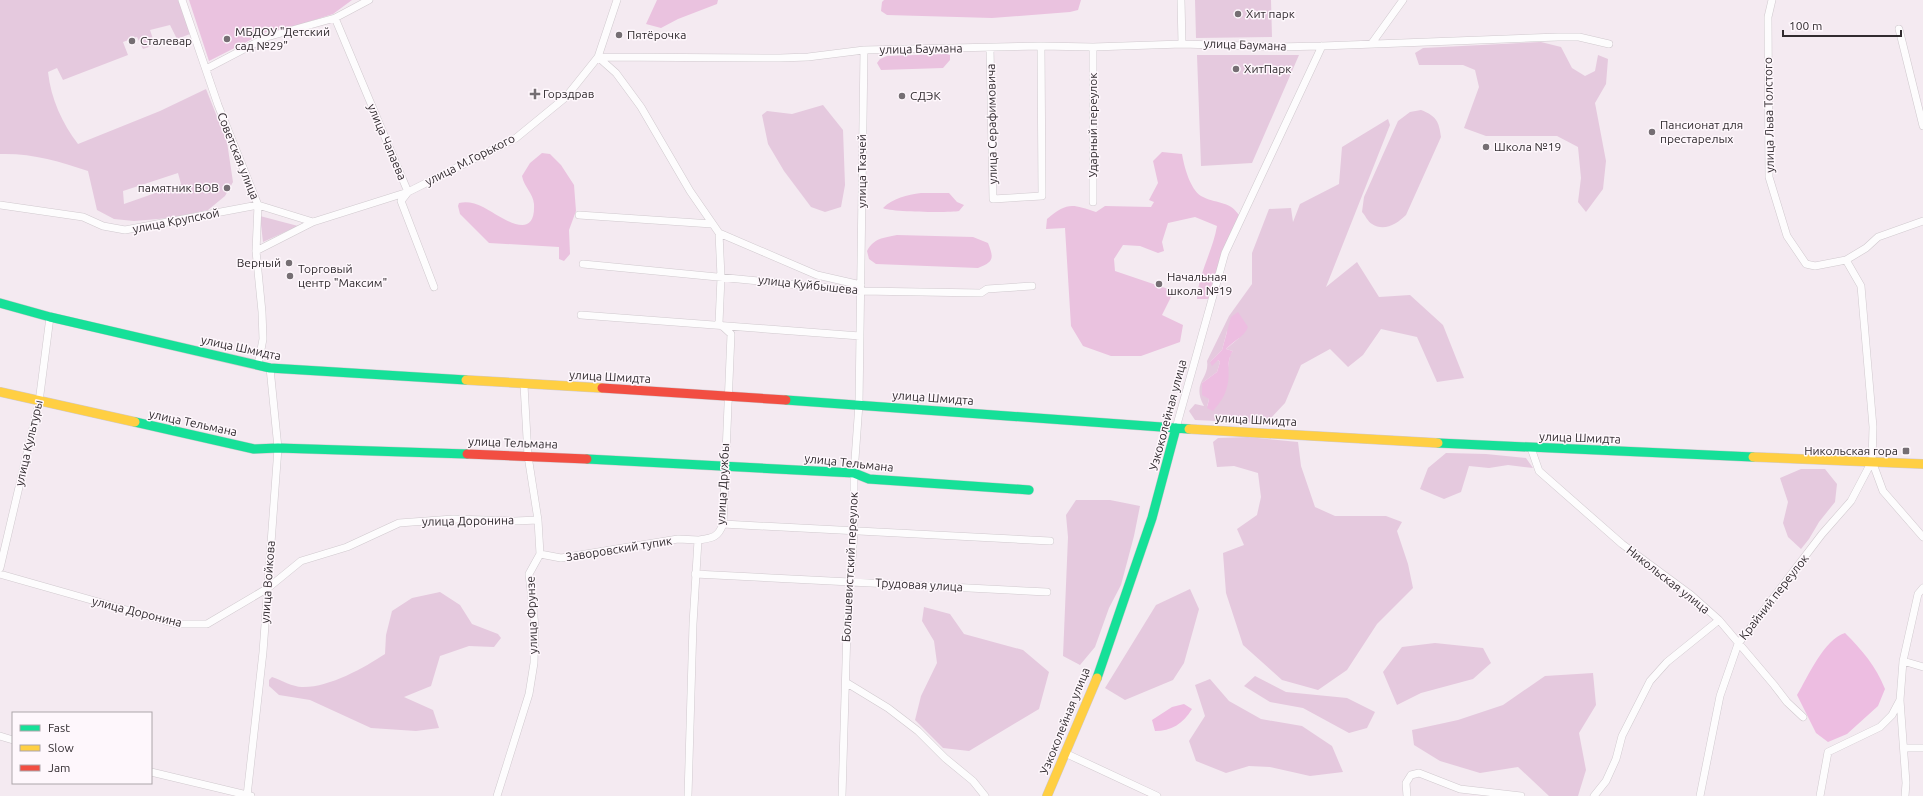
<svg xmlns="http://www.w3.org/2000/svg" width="1923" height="796" font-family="Ubuntu,sans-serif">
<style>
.green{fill:#e5c9de;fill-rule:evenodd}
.forest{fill:#eac2df}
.water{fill:#edbde1}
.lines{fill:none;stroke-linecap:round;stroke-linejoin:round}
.street-casing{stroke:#d0c9ce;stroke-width:8}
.fast-casing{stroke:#d0c9ce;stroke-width:10}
.slow-casing{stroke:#d0c9ce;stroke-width:10}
.jam-casing{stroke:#d0c9ce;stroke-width:10}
.street{stroke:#fdfcfd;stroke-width:7}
.fast{stroke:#16e098;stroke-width:9}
.slow{stroke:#ffcf43;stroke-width:9}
.jam{stroke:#f24e42;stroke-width:9}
.poi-dot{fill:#756e73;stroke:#fef7fc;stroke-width:1.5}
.labels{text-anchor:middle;stroke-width:3;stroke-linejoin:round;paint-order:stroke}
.poi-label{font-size:12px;fill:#312b2f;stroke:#fef7fc;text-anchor:start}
.street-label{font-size:12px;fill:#312b2f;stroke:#fef7fc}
</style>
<rect width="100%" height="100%" fill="#f4eaf1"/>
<path class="green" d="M0 0H179L190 34 177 39 170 25 150 30 155 45 143 49 137 37 123 42 128 55 63 80 57 68 48 72C51 99 62 123 78 144L160 111 206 89 227 142 233 182 225 196 208 210 170 218 134 221 114 219 97 210 88 171C59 161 31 153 0 154ZM178 173 181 184 124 204 123 191Z
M1195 0H1271L1272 37 1196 38Z
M1541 42 1561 47 1572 68 1585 76 1595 71 1598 55 1608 59 1606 84 1595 103 1606 161 1603 189 1586 212 1578 202 1581 178 1578 147 1557 136H1486L1464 128 1479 87 1475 70 1463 65H1419L1415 53 1423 48Z
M1197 55H1299L1252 163 1201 166Z
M823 105 843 130 845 185 841 207 825 212 811 207 784 171 768 144 762 115 767 111 792 114Z
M1421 110C1436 116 1439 121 1441 137L1406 215C1397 224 1384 232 1372 224 1368 222 1365 215 1362 212L1364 197 1398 121 1410 112Z
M1388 119 1390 125 1326 287 1357 262 1379 297 1410 295 1443 325 1464 378 1437 382 1417 337 1381 329 1363 355 1348 367 1330 349 1301 365 1285 403 1270 419 1260 423 1195 420 1189 411 1195 404 1204 406C1191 382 1210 379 1207 361L1229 316 1252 284V253L1269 209 1291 208 1293 222 1300 204 1339 184 1342 147ZM1227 331 1239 338 1226 349 1233 351 1230 355 1228 367 1207 407 1209 399 1202 383 1217 372 1220 362 1218 360 1210 362 1222 350Z
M260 216 298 226 263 242Z
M1248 437 1298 442 1301 466 1315 507 1335 516H1386L1402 522 1397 531 1408 564 1413 588 1377 624 1347 670 1318 690 1282 680 1243 645 1226 593 1223 553 1244 545 1237 529 1257 515 1261 497 1258 473 1234 466 1217 467 1213 442 1218 438Z
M1446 453 1486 454 1526 458 1533 468 1508 465 1489 468 1469 466 1461 492 1444 499 1420 489 1428 468Z
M1801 469H1825L1837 484 1835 502 1819 522 1809 539 1801 549 1788 537 1783 523 1788 502 1780 478Z
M1076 500H1110L1140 506 1134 536 1121 585 1109 608 1095 647 1080 665 1063 656 1068 537 1066 515Z
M1190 589 1199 609 1184 663 1173 680 1125 700 1105 688 1156 605Z
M440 592 460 605 472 624 498 634 501 638 494 647 469 646 440 656 431 686 404 697 433 710 439 728 416 731 371 728 310 700 279 695 269 686V680L272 677C281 680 293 687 302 687 328 688 364 668 385 654L386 635 392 611 412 598Z
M924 607 950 614 964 634 1023 650 1049 672 1039 709 969 751 943 748 915 720 921 696 937 663 934 641 922 621Z
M1435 643 1483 648 1491 663 1473 679 1421 693 1397 705 1383 672 1402 647Z
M1593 673 1596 705 1579 733 1586 770 1578 796H1549L1518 767 1480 773 1440 761 1414 745 1412 730 1458 720 1503 705 1545 676Z
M1255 676 1286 692 1347 698 1375 712 1367 728 1349 733 1303 708 1270 702 1244 686Z
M1210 679 1229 701 1261 719 1302 726 1332 746 1343 772 1310 776 1270 767 1249 766 1226 773 1196 761 1189 741 1205 716 1195 685Z"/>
<path class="forest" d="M189 0H352L333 14 289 28 268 31 209 61Z
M657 0H718L717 4 678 19 661 28 646 24Z
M884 0H1081L1078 10 1070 12 992 18 887 15 881 11 882 2Z
M946 54 950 55V60L943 68 881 70 877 63 880 59 887 56Z
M1162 152 1182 154C1184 166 1190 189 1201 196 1215 204 1229 200 1239 215L1209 299H1197C1198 275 1213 250 1217 226L1195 217 1168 223 1162 242 1164 251 1158 253 1140 246 1123 245 1114 259 1115 271 1174 291 1162 315 1183 325 1180 342 1141 356H1111L1083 346 1071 326 1065 228 1046 229 1047 219C1067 202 1072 204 1096 212L1105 206 1151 207 1154 202 1149 200 1158 183 1153 161Z
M542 153 550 154 561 165 574 185 576 211 569 230 570 254 564 261 559 259V247L489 243 460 214 458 206 459 203C467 201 475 203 483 207 499 215 536 245 534 204 533 193 524 187 522 176L530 163Z
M921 193H949L957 202 964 205 959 211C950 213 888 212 883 208 893 198 907 195 921 193Z
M897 235 973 237 988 243C994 258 994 262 978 268L876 264 869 259 867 251C874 238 883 238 897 235Z"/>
<path class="water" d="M1238 312 1248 327C1244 337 1234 340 1226 349L1233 351C1225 362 1231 374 1227 387 1225 396 1219 404 1213 411L1207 408 1209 399 1202 395V383L1217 372 1220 362 1218 360 1212 366 1210 362 1222 350 1231 317Z
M1845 633C1862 650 1876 666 1885 689L1878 706 1847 734 1828 742 1816 733 1797 695C1808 677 1824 639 1845 633Z
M1184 704 1192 709C1183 724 1171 731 1155 731L1152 720 1172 707Z"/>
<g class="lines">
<defs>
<path id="street" d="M182 0 218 105 258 205 256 251 262 312 263 339 258 365
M1181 0 1182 44
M1772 0 1768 17 1769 177 1787 236 1806 264 1815 266 1846 260 1861 286 1873 427 1872 461 1883 491 1923 537
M335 18 408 192 401 201 434 287
M1899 29 1923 126
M1372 43 1403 0
M990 48 993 199 1042 196 1041 46
M598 57 780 58 808 57 864 50 1041 46 1093 47 1182 44 1276 47 1322 46 1558 37H1579L1609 44
M598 57 616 73 641 107 690 191 719 233 817 275 861 285
M206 69 267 37 335 18 369 0
M1093 202V47
M0 205 83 217 103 226 125 230 258 205 313 222 408 192 516 138 566 97 598 57 617 0
M579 215 712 224
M256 251 313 222
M1846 260 1866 248 1878 237 1923 221
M583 264 861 291 981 293 987 289 1032 286
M581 315 860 336
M1176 428 1225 253 1322 46
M1531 448 1539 471 1622 544 1691 595 1719 620 1774 685 1787 702 1803 717
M723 524 1050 541
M540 554 561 558 678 539 698 540
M0 568 39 402 50 317
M0 574 176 624H207L268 588 301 561 347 547 399 523 453 519 515 521 538 520
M695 574 1047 592
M1903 661 1923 667
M847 683 888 708 918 731 945 758 973 781 985 796
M0 736 13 740
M1904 748H1923
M1067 754 1157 796
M151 772 251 796
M247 796 263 652 278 448 270 368
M497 796 529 694 534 663 535 626 529 574 540 554 538 520 528 456 524 385
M688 796 693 624 698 540C712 538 718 538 723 524L731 334 719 323 721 277 719 233
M842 796 847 629 854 532V473L859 404 864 50
M1407 796 1406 783 1411 775 1419 773 1460 789 1521 796
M1594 796 1606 781 1616 759 1622 736 1650 681 1667 662 1719 620
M1700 796 1720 696 1738 644 1822 534 1851 501 1872 461
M1820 796 1828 752 1880 727 1892 715 1900 700
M1905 796 1906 783 1900 700 1903 661 1918 594 1923 588"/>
<path id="fast" d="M0 303 50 317 270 368 466 380
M786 400 1189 429
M135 422 254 449 278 448 467 454
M1438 443 1753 457
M587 459 854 473 869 479 1029 490
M1097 678 1152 518 1176 428"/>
<path id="slow" d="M466 380 602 388
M0 392 135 422
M1189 429 1438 443
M1753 457 1923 464
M1047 796 1097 678"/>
<path id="jam" d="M602 388 786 400
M467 454 587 459"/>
</defs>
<use href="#street" class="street-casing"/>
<use href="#fast" class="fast-casing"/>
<use href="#slow" class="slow-casing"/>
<use href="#jam" class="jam-casing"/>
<use href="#street" class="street"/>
<use href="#fast" class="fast"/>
<use href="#slow" class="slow"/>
<use href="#jam" class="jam"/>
</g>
<g class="poi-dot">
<circle cx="1238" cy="14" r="4"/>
<circle cx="619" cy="35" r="4"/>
<circle cx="227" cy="39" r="4"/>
<circle cx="132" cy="41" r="4"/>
<circle cx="1236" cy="69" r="4"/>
<path d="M533 88h4v4h4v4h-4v4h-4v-4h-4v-4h4z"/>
<circle cx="902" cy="96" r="4"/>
<circle cx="1652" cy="132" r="4"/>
<circle cx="1486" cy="147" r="4"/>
<circle cx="227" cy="188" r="4"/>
<circle cx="289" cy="263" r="4"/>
<circle cx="290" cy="276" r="4"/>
<circle cx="1159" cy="284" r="4"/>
<rect x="1902" y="447" width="8" height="8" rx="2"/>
</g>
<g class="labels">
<g class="poi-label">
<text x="1246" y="18">Хит парк</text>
<text x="235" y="36">МБДОУ "Детский<tspan x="235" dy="14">сад №29"</tspan></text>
<text x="627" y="39">Пятёрочка</text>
<text x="140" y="45">Сталевар</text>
<text x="1244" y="73">ХитПарк</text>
<text x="543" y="98">Горздрав</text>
<text x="910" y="100">СДЭК</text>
<text x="1660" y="129">Пансионат для<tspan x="1660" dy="14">престарелых</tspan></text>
<text x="1494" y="151">Школа №19</text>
<text x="219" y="192" text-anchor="end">памятник ВОВ</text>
<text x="281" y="267" text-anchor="end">Верный</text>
<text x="298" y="273">Торговый<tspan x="298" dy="14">центр "Максим"</tspan></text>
<text x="1167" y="281">Начальная<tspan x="1167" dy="14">школа №19</tspan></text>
<text x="1898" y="455" text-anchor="end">Никольская гора</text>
</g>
<g class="street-label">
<text transform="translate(1245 45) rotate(2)" y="4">улица Баумана</text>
<text transform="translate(921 49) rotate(-1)" y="4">улица Баумана</text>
<text transform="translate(1769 115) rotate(-91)" y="4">улица Льва Толстого</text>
<text transform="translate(992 124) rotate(-91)" y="4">улица Серафимовича</text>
<text transform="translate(1093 125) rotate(-90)" y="4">Ударный переулок</text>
<text transform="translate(387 142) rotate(67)" y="4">улица Чапаева</text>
<text transform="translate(238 156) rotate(68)" y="4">Советская улица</text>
<text transform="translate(470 160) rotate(-27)" y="4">улица М.Горького</text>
<text transform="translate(862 171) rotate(-90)" y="4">улица Ткачей</text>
<text transform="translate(176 221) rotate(-11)" y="4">улица Крупской</text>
<text transform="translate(808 285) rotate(6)" y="4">улица Куйбышева</text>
<text transform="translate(241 348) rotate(12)" y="4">улица Шмидта</text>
<text transform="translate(610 377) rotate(3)" y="4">улица Шмидта</text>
<text transform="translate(933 398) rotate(4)" y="4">улица Шмидта</text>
<text transform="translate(1168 415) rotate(-75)" y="4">Узкоколейная улица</text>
<text transform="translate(1256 420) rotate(3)" y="4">улица Шмидта</text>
<text transform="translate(193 423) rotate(12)" y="4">улица Тельмана</text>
<text transform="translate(1580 438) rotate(2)" y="4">улица Шмидта</text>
<text transform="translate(29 443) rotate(-77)" y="4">улица Культуры</text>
<text transform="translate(513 443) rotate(2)" y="4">улица Тельмана</text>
<text transform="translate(849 463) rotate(6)" y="4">улица Тельмана</text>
<text transform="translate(723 484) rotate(-87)" y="4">улица Дружбы</text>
<text transform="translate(468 521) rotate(-1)" y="4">улица Доронина</text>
<text transform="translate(619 549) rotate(-9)" y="4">Заворовский тупик</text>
<text transform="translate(850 567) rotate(-87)" y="4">Большевистский переулок</text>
<text transform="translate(1668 580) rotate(38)" y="4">Никольская улица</text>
<text transform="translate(268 582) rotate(-86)" y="4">улица Войкова</text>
<text transform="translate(919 585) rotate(3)" y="4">Трудовая улица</text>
<text transform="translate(1774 597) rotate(-52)" y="4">Крайний переулок</text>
<text transform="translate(137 612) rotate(14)" y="4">улица Доронина</text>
<text transform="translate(532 615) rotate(-92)" y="4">улица Фрунзе</text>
<text transform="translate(1065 721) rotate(-68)" y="4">Узкоколейная улица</text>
</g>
</g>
<rect x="12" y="712" width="140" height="72" fill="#fef7fc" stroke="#aca5aa"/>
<rect x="20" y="725" width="20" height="6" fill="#16e098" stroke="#aca5aa"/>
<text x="48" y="732" font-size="12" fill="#312b2f">Fast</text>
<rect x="20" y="745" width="20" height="6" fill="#ffcf43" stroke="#aca5aa"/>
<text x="48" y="752" font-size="12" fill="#312b2f">Slow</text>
<rect x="20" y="765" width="20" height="6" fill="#f24e42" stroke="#aca5aa"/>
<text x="48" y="772" font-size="12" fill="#312b2f">Jam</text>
<path d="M1783 30v6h118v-6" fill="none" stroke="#312b2f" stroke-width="2"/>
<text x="1789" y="30" font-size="12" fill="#312b2f" stroke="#fef7fc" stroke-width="3" paint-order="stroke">100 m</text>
</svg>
